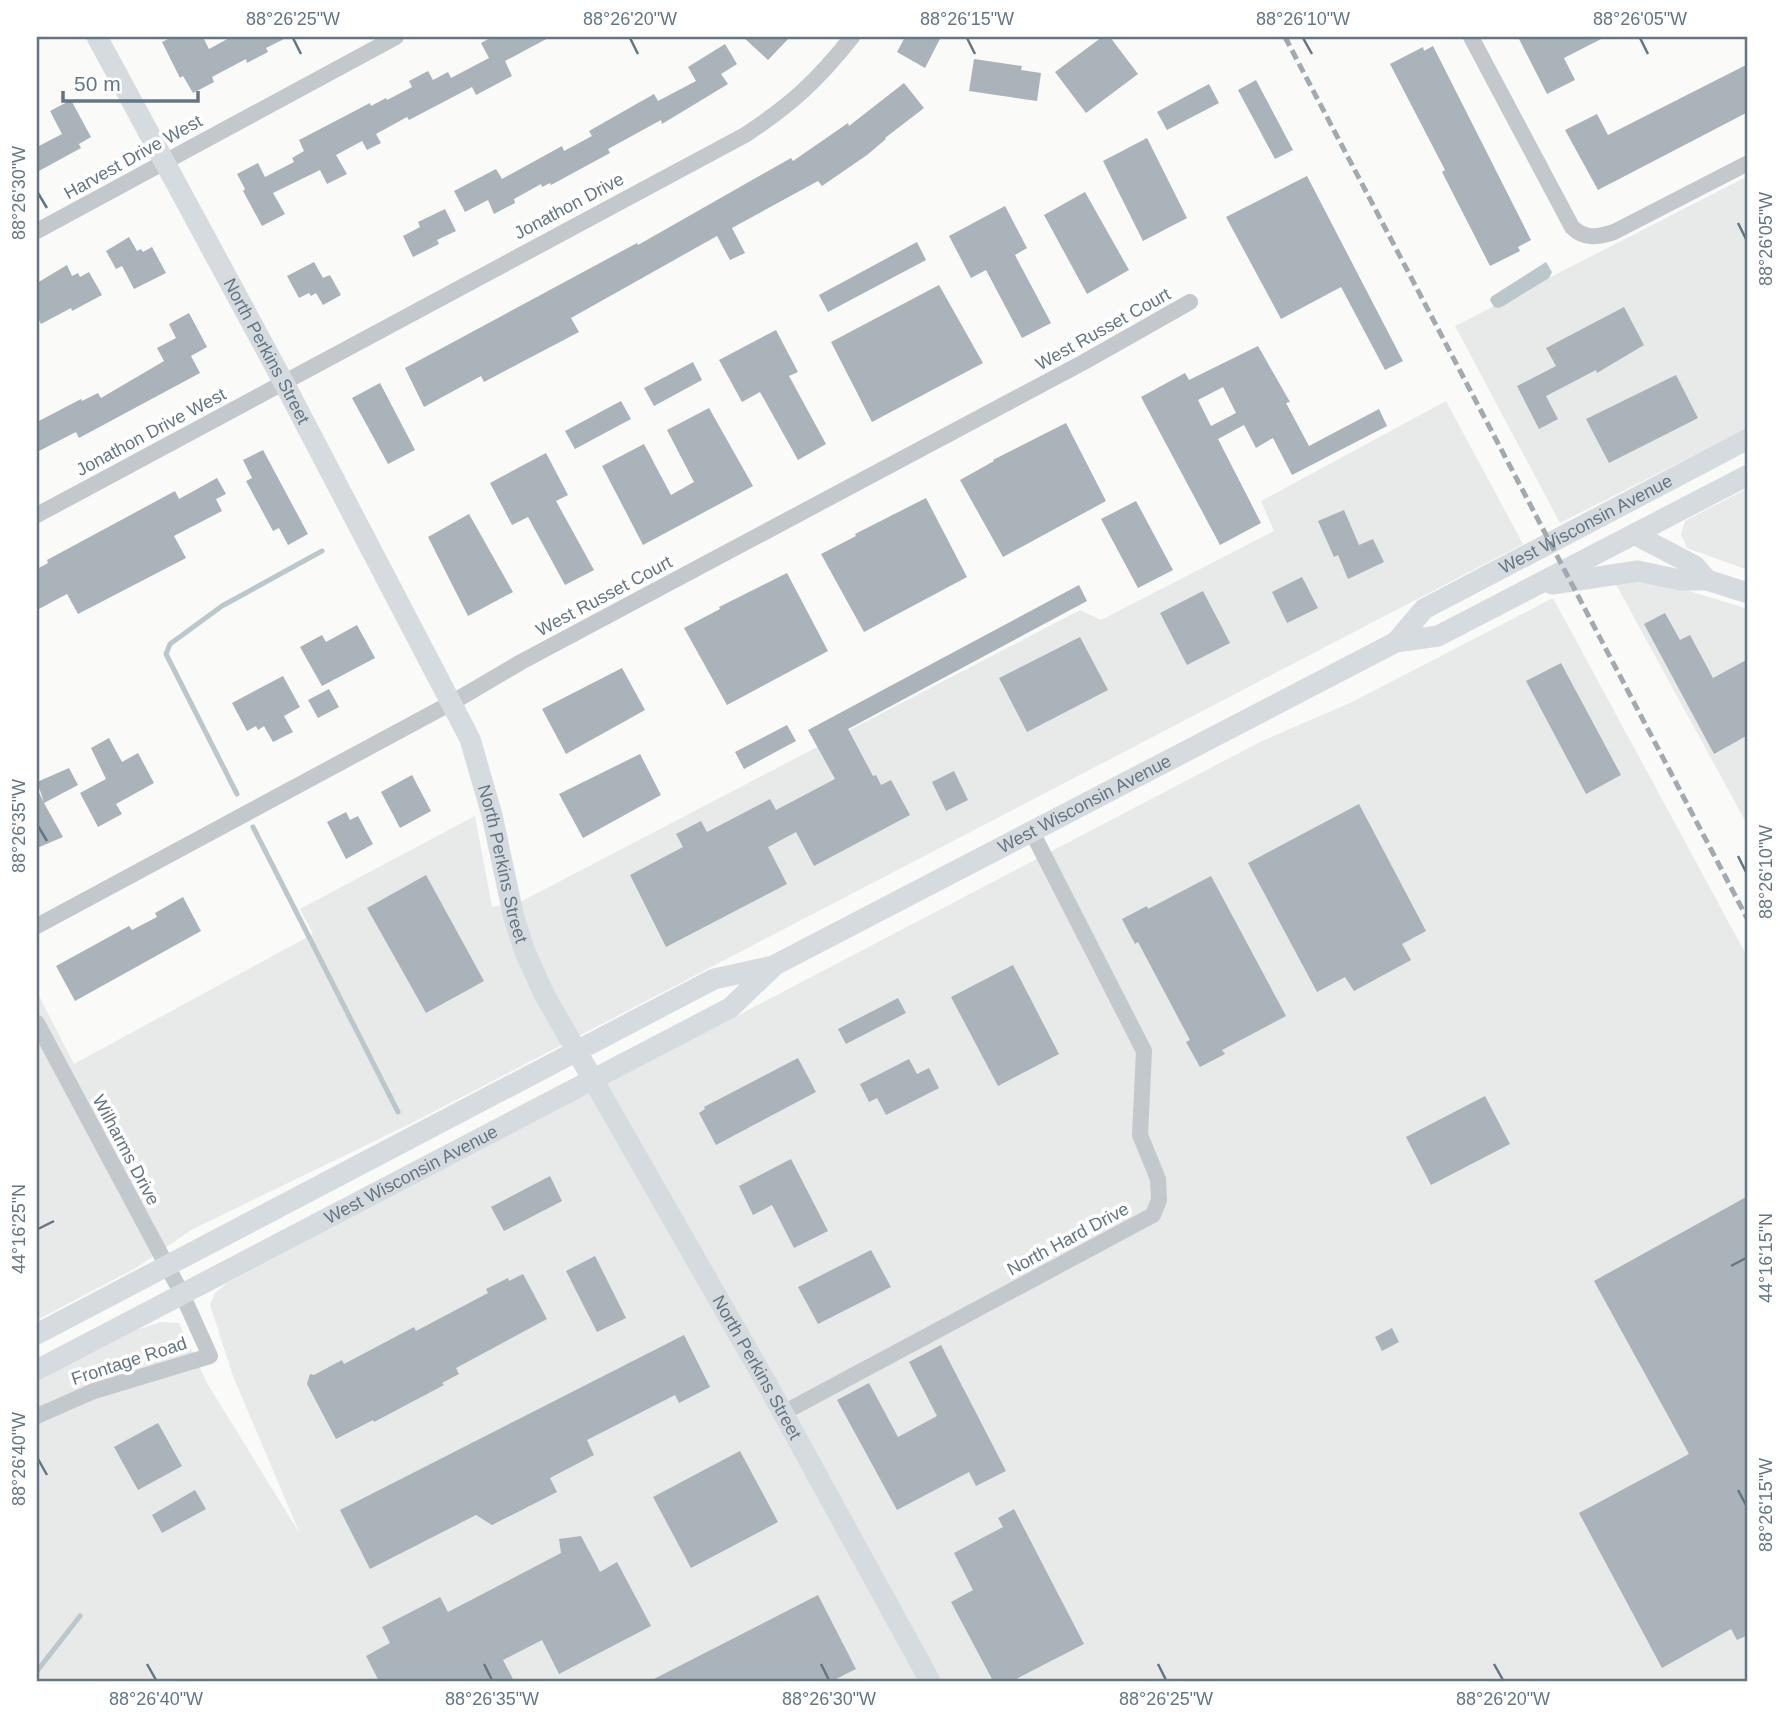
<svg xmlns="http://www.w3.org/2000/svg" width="1785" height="1718" font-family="Arial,sans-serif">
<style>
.built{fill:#e8e9e9}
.water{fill:#bbc7cb}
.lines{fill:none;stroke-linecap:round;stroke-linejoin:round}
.stream{stroke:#bbc7cb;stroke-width:5}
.building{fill:#aab3b9;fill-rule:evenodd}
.street{stroke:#c3c8cc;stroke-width:16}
.secondary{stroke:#d6dbdf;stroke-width:21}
.rail{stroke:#a2aab0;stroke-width:5;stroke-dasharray:10 5;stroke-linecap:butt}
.ticks{fill:none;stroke:#657683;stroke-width:2.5}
.labels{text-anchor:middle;stroke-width:7;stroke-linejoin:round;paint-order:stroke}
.street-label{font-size:18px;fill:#657683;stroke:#fff}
.neatline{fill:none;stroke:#657683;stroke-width:2.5}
.ticks-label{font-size:18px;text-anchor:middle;fill:#657683}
</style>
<rect width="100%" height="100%" fill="#fafaf8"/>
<path class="built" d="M1748 176V428L1560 523 1455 326Z
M1446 401 1523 544 412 1123 191 1230 136 1268 37 1320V992L74 1064 313 934 300 909 475 816 492 907 522 901 1080 610 1101 620 1274 531 1261 501Z
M1748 488V570L1687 548 1681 534 1685 521Z
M1627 578 1676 587 1748 609V826L1613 579Z
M1553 598 1748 958V1681H37V1382L136 1330 161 1322 179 1323 207 1383 300 1534 233 1376 210 1305 215 1293 227 1283 1262 741 1350 703Z"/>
<path class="water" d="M1546 262 1552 272 1549 278 1505 305 1499 308 1494 307 1490 300 1491 297Z"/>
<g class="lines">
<path class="stream" d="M237 794 166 654 170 644 222 606 322 551
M253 827 398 1112
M37 1671 80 1616"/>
</g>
<path class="building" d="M172 37H203L209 49 231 37H288L266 48 268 52 247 63 246 59 212 77 214 82 193 93 183 76 180 78 162 42Z
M492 37H550L505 61 512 76 476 95 472 87 409 120 407 117 376 134 381 143 367 150 362 141 336 155 347 174 327 184 320 170 273 193 285 214 262 226 243 191 245 189 237 174 258 163 265 177 294 162 292 158 304 151 299 140 370 103 371 106 386 98 387 100 412 87 409 81 428 71 433 80 448 72 451 78 489 58 481 43Z
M743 37H790L768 60Z
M905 37H941L925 68 897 52Z
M1102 37H1110L1138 74 1086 113 1055 72Z
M1518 37H1605L1564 58 1575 80 1547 94Z
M725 44 737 64 721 74 728 84 662 124 661 120 608 149 610 153 551 185 550 183 542 187 541 184 514 199 515 203 494 214 488 200 465 212 454 191 496 169 502 179 562 146 564 151 592 136 589 131 654 94 658 101 696 81 688 67Z
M1433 46 1531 240 1518 247 1520 251 1490 266 1442 172 1445 170 1390 64 1423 47 1424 51Z
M974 59 1022 66 1021 70 1041 73 1037 101 969 91Z
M1748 64V112L1598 190 1565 130 1597 114 1608 135Z
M1256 80 1293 150 1275 159 1238 90Z
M904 83 924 108 885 138 886 139 867 155 822 186 818 181 732 228 745 253 730 260 717 236 571 318 579 332 484 382 481 376 424 407 405 368 637 243 638 245 791 158 793 161 848 123 849 126Z
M1209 84 1219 103 1167 130 1157 112Z
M71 100 91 137 79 144 81 148 37 172V147L62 134 50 111Z
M1147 138 1187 218 1143 241 1103 161Z
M1307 176 1403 361 1385 370 1341 287 1281 319 1226 217Z
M1085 192 1129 270 1087 294 1044 215Z
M1005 206 1027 248 1015 255 1051 323 1022 338 986 270 971 278 949 236Z
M445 209 456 231 437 240 439 244 413 257 403 236 420 227 418 222Z
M129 237 137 251 141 249 143 252 152 247 166 273 134 289 122 266 116 269 106 251Z
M917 242 926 260 828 312 819 295Z
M314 262 323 278 330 275 341 295 323 305 316 293 311 296 309 293 299 298 287 276Z
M67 265 72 276 78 273 80 277 89 272 102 295 72 311 71 308 41 324 37 316V283Z
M939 285 983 363 872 422 831 342Z
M1624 307 1644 345 1597 373 1596 370 1546 396 1558 419 1539 429 1517 386 1556 366 1546 348Z
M189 313 207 347 191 356 200 373 79 438 76 432 37 452V422L81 399 82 401 98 393 101 398 164 361 157 348 176 338 169 324Z
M776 330 798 372 789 376 826 444 798 460 760 392 742 402 719 360Z
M1258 346 1290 402 1286 403 1309 446 1379 409 1387 426 1292 475 1273 438 1256 448 1244 425 1218 439 1261 523 1220 545 1141 397 1185 373 1189 380ZM1223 387 1236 413 1211 426 1198 400Z
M693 362 702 380 654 406 644 388Z
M1676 375 1698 418 1609 463 1586 419Z
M380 383 415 450 388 464 352 398Z
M621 401 631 419 575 449 565 431Z
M709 408 753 486 643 545 602 466 644 444 671 495 694 482 667 430Z
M1066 423 1106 501 1003 557 960 480 994 461 993 460Z
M263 450 308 534 288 545 279 528 273 531 246 481 252 478 243 460Z
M546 453 568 495 556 501 594 570 565 585 528 517 512 525 490 483Z
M217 478 226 494 216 499 222 511 174 536 186 558 78 614 67 594 37 610V569L48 563 47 560 175 491 179 499Z
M926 498 967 577 864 632 821 554 856 536 855 534Z
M1136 501 1173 570 1138 588 1101 519Z
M1344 510 1359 545 1373 539 1384 562 1348 579 1338 555 1334 557 1318 521Z
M469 514 513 592 468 616 428 537Z
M787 573 828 651 727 705 684 628 720 609 719 607Z
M1302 577 1318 608 1287 623 1272 592Z
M1079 585 1087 601 848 729 873 776 876 775 881 785 891 780 910 815 814 866 796 832 768 847 787 884 666 947 630 875 683 847 676 834 701 821 707 832 770 799 776 810 835 779 808 730Z
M1203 591 1230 643 1187 665 1160 613Z
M1665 613 1680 640 1690 635 1713 678 1748 659V735L1714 754 1644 624Z
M357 625 375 658 322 686 300 647 322 635 326 642Z
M1080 637 1108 690 1027 732 999 678Z
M1561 663 1621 775 1586 794 1526 681Z
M622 668 645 710 566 754 542 709Z
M283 676 300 707 284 716 293 732 273 742 264 726 258 730 256 726 247 731 232 703Z
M329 689 339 707 318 718 308 700Z
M787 725 796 741 744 769 735 752Z
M109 738 122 762 138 753 154 783 116 804 122 814 98 827 80 793 106 779 91 748Z
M640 754 661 795 583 838 559 794Z
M69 768 78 785 44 803 63 837 37 848V789L44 802 37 782Z
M954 771 968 800 946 811 932 782Z
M412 775 431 811 400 828 381 792Z
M1359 804 1426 931 1402 944 1411 960 1354 991 1345 977 1317 992 1248 863Z
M346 812 350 820 358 816 373 844 346 859 327 822Z
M426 875 484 981 426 1013 367 908Z
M1211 876 1286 1016 1222 1050 1225 1054 1200 1067 1186 1042 1190 1040 1138 942 1135 944 1122 919 1147 906 1148 909Z
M183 897 201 931 75 1001 56 966 129 926 132 930 157 917 155 913Z
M1013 965 1059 1054 998 1086 951 997Z
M898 998 906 1013 846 1044 838 1029Z
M798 1058 816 1092 716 1145 699 1113 705 1109 704 1107Z
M909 1059 917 1074 929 1068 939 1088 886 1115 877 1098 869 1102 860 1084Z
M1485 1096 1510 1144 1431 1185 1406 1137Z
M791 1159 828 1231 794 1248 772 1205 753 1215 739 1186Z
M550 1176 562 1201 504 1231 491 1207Z
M1748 1196V1635L1737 1640 1731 1629 1662 1668 1579 1513 1689 1454 1594 1281Z
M871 1250 891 1287 818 1324 798 1287Z
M595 1256 626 1318 597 1332 566 1271Z
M523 1274 547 1319 456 1368 459 1374 442 1383 444 1385 374 1422 373 1420 336 1439 307 1384 310 1374 314 1375 342 1360 344 1364 414 1327 416 1331 488 1293 486 1289 508 1278 509 1281Z
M1392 1328 1399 1342 1382 1351 1375 1337Z
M684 1335 710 1387 679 1403 675 1395 587 1440 594 1455 550 1478 557 1492 492 1525 476 1515 370 1569 340 1510Z
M941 1345 1006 1471 976 1486 969 1472 897 1510 837 1400 869 1383 898 1437 937 1416 909 1362Z
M158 1423 182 1466 138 1490 114 1447Z
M740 1451 778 1522 691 1568 653 1497Z
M195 1490 206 1509 162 1533 152 1515Z
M1014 1509 1084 1644 1012 1681H993L951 1602 973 1590 954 1553 1003 1527 998 1518Z
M581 1536 600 1572 617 1562 651 1626 559 1674 542 1640 503 1660 514 1681H379L366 1656 390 1643 382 1627 440 1597 448 1612 561 1553 559 1539Z
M818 1595 856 1669 832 1681H650Z"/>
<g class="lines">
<path class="street" d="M1471 37 1572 227C1585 240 1598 237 1614 232L1748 163
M37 231 396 37
M37 515 745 135C792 104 817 81 852 37
M37 926 453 702 521 662 1084 362 1190 302
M37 1023 182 1294 210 1356 94 1391 37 1416
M783 1413 1153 1215 1159 1200 1158 1179 1140 1135 1144 1051 1032 832"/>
<g class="secondary">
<path id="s1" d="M97 37 284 383 470 739 492 815 514 918 525 952 544 994 767 1384 930 1681"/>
<path d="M1634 534 1695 566 1707 580"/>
<path d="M1552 584 1638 571 1680 580H1707L1748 593"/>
<path id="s2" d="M1396 642 1424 609 1748 439"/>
<path id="s3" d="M37 1334 714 979 773 966 1396 642 1438 636 1748 475"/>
<path id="s4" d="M37 1370 730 1008 773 967"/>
</g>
<path class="rail" d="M1285 37 1748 920"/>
</g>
<path class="ticks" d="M293 38 301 54M630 38 638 54M967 38 975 54M1303 38 1312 54M1640 38 1648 54M38 193 47 208M1738 223 1746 239M38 826 47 841M1738 856 1746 872M38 1229 54 1221M1731 1266 1746 1258M38 1459 47 1475M1738 1490 1746 1505M147 1664 156 1680M484 1664 492 1680M821 1664 829 1680M1158 1664 1166 1680M1494 1664 1503 1680"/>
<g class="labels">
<g class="street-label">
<text transform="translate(133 157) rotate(-29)" y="6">Harvest Drive West</text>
<text transform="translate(569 206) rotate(-28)" y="6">Jonathon Drive</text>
<text transform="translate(1103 329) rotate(-29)" y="6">West Russet Court</text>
<text dy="6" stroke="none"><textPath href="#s1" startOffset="357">North Perkins Street</textPath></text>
<text transform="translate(151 432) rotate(-28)" y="6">Jonathon Drive West</text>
<text dy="6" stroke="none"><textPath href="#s2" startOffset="226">West Wisconsin Avenue</textPath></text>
<text transform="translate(604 596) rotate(-28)" y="6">West Russet Court</text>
<text dy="6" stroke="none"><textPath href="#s3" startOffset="1176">West Wisconsin Avenue</textPath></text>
<text dy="6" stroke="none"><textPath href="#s1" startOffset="924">North Perkins Street</textPath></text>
<text transform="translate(126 1150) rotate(62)" y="6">Wilharms Drive</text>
<text dy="6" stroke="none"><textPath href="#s4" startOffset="422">West Wisconsin Avenue</textPath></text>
<text transform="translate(1068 1239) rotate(-28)" y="6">North Hard Drive</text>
<text transform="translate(129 1361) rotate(-18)" y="6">Frontage Road</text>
<text dy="6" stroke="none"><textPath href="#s1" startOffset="1491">North Perkins Street</textPath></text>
</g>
</g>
<rect width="1785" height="1718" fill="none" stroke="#ffffff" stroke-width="77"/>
<path d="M63 91v10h135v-10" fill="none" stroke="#657683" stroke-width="3.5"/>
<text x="74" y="91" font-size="21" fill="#657683" stroke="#ffffff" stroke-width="5" paint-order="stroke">50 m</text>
<rect x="38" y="38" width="1708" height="1642" class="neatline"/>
<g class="ticks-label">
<text x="293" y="25">88°26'25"W</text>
<text x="630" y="25">88°26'20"W</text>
<text x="967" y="25">88°26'15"W</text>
<text x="1303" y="25">88°26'10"W</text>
<text x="1640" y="25">88°26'05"W</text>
<text transform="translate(19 193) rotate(-90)" y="6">88°26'30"W</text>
<text transform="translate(1766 239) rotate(-90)" y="6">88°26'05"W</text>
<text transform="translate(19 826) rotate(-90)" y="6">88°26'35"W</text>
<text transform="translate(1766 872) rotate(-90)" y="6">88°26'10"W</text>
<text transform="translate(19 1229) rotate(-90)" y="6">44°16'25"N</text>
<text transform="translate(1766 1258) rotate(-90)" y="6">44°16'15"N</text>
<text transform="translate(19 1459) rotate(-90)" y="6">88°26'40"W</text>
<text transform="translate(1766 1505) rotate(-90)" y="6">88°26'15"W</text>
<text x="156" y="1705">88°26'40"W</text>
<text x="492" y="1705">88°26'35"W</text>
<text x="829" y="1705">88°26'30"W</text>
<text x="1166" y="1705">88°26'25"W</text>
<text x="1503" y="1705">88°26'20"W</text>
</g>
</svg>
